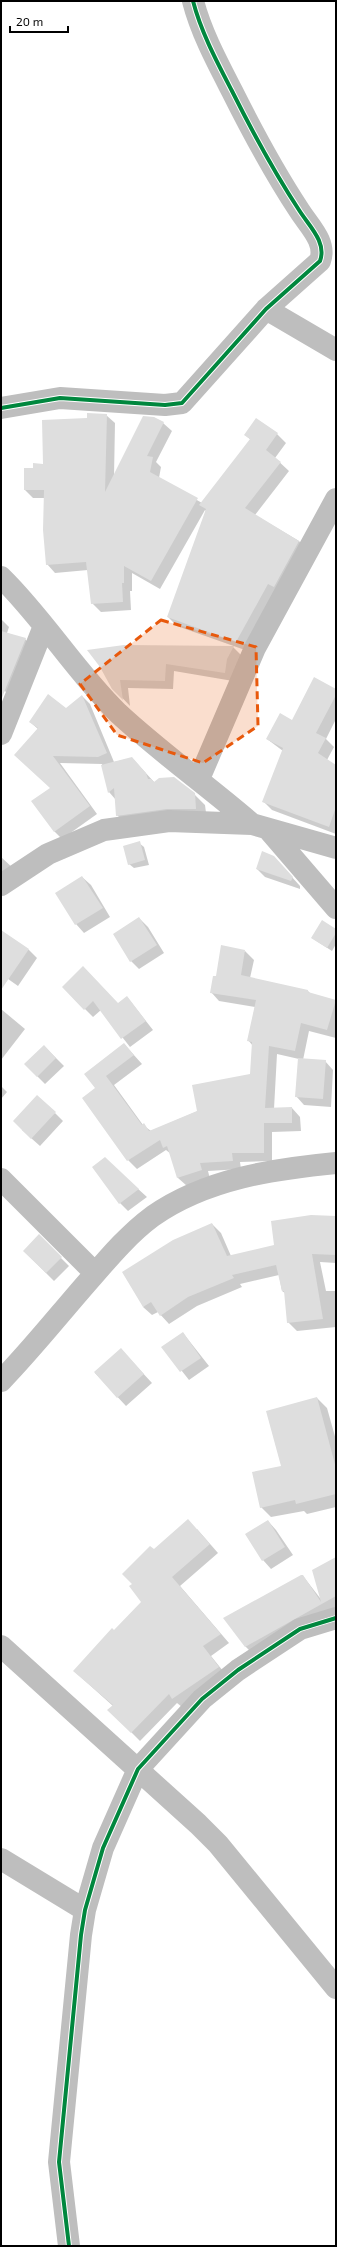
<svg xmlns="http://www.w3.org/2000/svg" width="337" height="2247" font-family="'Exo 2',sans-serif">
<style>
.shadow{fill:#0003}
.building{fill:#dedede}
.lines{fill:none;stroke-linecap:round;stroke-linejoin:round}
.minor{stroke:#bebebe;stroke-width:22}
.cycleway-casing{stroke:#fff;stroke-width:6}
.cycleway{stroke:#00873e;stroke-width:4}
.marked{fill:#e8590c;fill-opacity:0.2;stroke:#e8590c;stroke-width:3;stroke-dasharray:8 5;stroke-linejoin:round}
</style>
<rect width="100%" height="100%" fill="#fff"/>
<path class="shadow" d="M106 415 115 423 114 477 163 423 172 431 156 462 161 467 159 478 202 503 251 440 245 435 277 434 286 443 275 458 289 471 255 515 299 541 307 550 245 650 177 626 168 617 206 511 205 510 160 589 132 573V591H130L131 610 101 612 92 603 88 570 55 573 47 564 44 498H33L25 490 34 469 44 465 88 419Z
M1 619 9 627 7 633 25 639 34 648 15 695 1 690Z
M233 647 241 655 233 681 174 671 173 689 128 688 130 706 113 688 101 666Z
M336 690V719L326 739 334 747 327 760 336 766V834L272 810 264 802 283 751 267 739Z
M82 696 90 704 114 762 132 758 155 783 194 794 205 805 207 820 128 826 117 815 116 800 109 792 102 764 60 763 97 814 62 839 54 831 51 788 38 729 30 722 66 709Z
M139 843 144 847 149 865 134 868 129 864Z
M1 857 14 869 1 883Z
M274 857 300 886V889L265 877 257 869Z
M82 877 91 885 110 917 84 933 76 924Z
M139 918 148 927 164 953 139 969 131 961Z
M336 930V944L332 951 312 938Z
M4 934 29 950 37 958 18 986 1 974V938Z
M245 951 254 960 250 978 308 991 311 994 336 1002V1038L309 1031 303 1060 325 1061 333 1070 331 1107 304 1105 296 1096 299 1059 277 1054 274 1109 292 1108 300 1117 301 1131 272 1132V1161L240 1162 241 1169 208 1171 210 1179 187 1186 178 1178 171 1154 166 1150 137 1169 128 1160 96 1088 124 1044 142 1064 114 1085 143 1125 151 1131 198 1111 251 1075 253 1046 248 1040 255 1007 219 1001 211 992 217 977Z
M63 987 118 1004 127 997 153 1030 130 1047 101 1010 93 1017Z
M1 1009 25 1029 1 1060Z
M44 1046 64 1066 45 1084 25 1064Z
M1 1086 7 1092 1 1099Z
M55 1113 63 1121 40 1146 22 1130Z
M105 1159 147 1197 128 1211 120 1203Z
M336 1217V1263L320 1262 326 1291H336V1327L297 1331 288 1322 285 1293 282 1291 279 1275 240 1284 242 1287 197 1306 169 1324 158 1312 152 1315 143 1307 212 1224 221 1233 231 1256 275 1246Z
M39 1236 69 1266 54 1281 24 1251Z
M183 1333 209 1366 189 1380 163 1347Z
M129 1358 152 1383 126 1406 95 1373Z
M317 1398 327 1408 336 1440V1507L307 1514 304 1511 271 1517 261 1507Z
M268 1521 276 1530 293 1555 271 1569 263 1560 247 1535Z
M197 1529 218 1553 180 1586 229 1643 211 1656 227 1676 182 1707 177 1703 140 1741 109 1710 113 1706 74 1671 143 1602 154 1550Z
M336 1558V1610L254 1655 245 1646 303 1576 320 1598Z"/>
<path class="building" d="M87 413 107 414 105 492 143 416 154 417 164 422 147 456 153 457 150 472 198 498 151 581 124 566V583H122L123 602 91 604 86 562 46 565 43 530 44 490H24V468H33V463L43 464 42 420 87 418Z
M256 418 278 433 266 450 281 462 245 508 299 541 274 587 268 584 236 642 167 617 206 509 199 505 250 439 244 435Z
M1 631 26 638 1 700Z
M124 645 234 646 227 659 225 673 166 664 165 681 120 680 123 700 112 689 100 667 87 650Z
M314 677 336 689V695L316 733 326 738 318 753 336 765V807L329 827 262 802 283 748 266 739 280 713 292 720Z
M48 694 66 708 82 695 107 753 98 757 53 756 90 806 54 832 31 801 50 788 14 755 38 728 29 722Z
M132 757 146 773 148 779H151L154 782 159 778 174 777 195 793 196 809H167L116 816 114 788 108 793 101 765Z
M140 841 145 860 128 865 123 846Z
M262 851 274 856 293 877 291 881 256 869Z
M82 876 103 908 75 925 55 893Z
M139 917 157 945 130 962 113 934Z
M322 920 336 929V933L327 948 311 938Z
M1 930 29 949 1 990Z
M221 945 245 950 241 975 308 990V992L336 1000 327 1030 301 1023 295 1051 269 1046 265 1108 292 1107V1123H264V1153H232L233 1161 200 1163 202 1170 177 1178 167 1146 163 1148 160 1140 127 1161 82 1098 95 1088 84 1074 124 1043 134 1055 106 1076 142 1125 144 1123 149 1131 197 1111 192 1085 250 1074 252 1042 247 1041 256 1000 210 993 213 976H216Z
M83 966 118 1003 127 996 146 1021 121 1039 93 1001 84 1010 62 987Z
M44 1045 56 1058 37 1077 24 1064Z
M298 1058 326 1060 323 1099 295 1097Z
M37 1095 56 1112 31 1139 13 1121Z
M105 1157 139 1189 119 1204 92 1167Z
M311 1215 336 1216V1255L312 1254 323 1319 287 1323 284 1291H282L276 1265 232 1275 234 1278 188 1297 160 1316 151 1302 143 1307 122 1272 173 1240 212 1223 227 1256 274 1245 271 1221Z
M39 1234 62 1257 46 1273 23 1251Z
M183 1332 201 1358 180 1372 161 1347Z
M121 1348 144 1374 117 1398 94 1372Z
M317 1397 336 1468V1494L296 1504 295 1500 260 1508 252 1472 281 1466 266 1411Z
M188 1519 210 1544 172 1577 221 1634 203 1646 219 1667 172 1699 169 1694 131 1733 107 1710 113 1705 73 1671 112 1628 114 1630 141 1602 129 1586 132 1584 122 1574 150 1546 154 1549Z
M268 1520 285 1547 262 1561 245 1534Z
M336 1557V1596L245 1647 223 1618 301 1575H303L321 1602 312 1570Z"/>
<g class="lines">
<path class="minor" d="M266 309 336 350
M1 408 60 398 165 405 182 403 266 309 320 261C327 242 309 226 299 210 274 172 252 131 232 91 217 62 201 32 193 1
M1 577C44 619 75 671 118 713 160 752 208 786 252 824
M1 734 44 626
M199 779 255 648 336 499
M268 829 336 908
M1 885 48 854 104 830 169 821 252 824 336 848
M1 1179 95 1273
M1 1381C33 1348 62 1311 93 1276 111 1255 130 1233 153 1216 206 1179 273 1169 336 1163
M1 1646 198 1824 218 1844 336 1988
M1 1859 85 1910
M69 2246 59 2162 81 1935 85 1910 103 1848 138 1769 202 1699 238 1670 300 1629 336 1618"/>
<defs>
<path id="cycleway" d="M1 408 60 398 165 405 182 403 266 309 320 261C327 242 309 226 299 210 274 172 252 131 232 91 217 62 201 32 193 1
M69 2246 59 2162 81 1935 85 1910 103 1848 138 1769 202 1699 238 1670 300 1629 336 1618"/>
</defs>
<use href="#cycleway" class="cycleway-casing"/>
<use href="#cycleway" class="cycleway"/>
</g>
<path class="marked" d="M161 620 256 647 258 726 203 763 117 735 80 684Z"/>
<rect width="337" height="2247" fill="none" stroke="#000000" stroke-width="4"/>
<path d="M10 26v6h58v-6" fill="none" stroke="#000000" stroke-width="2"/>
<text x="16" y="26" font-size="12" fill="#000000" stroke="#ffffff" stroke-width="3" paint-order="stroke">20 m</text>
</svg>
